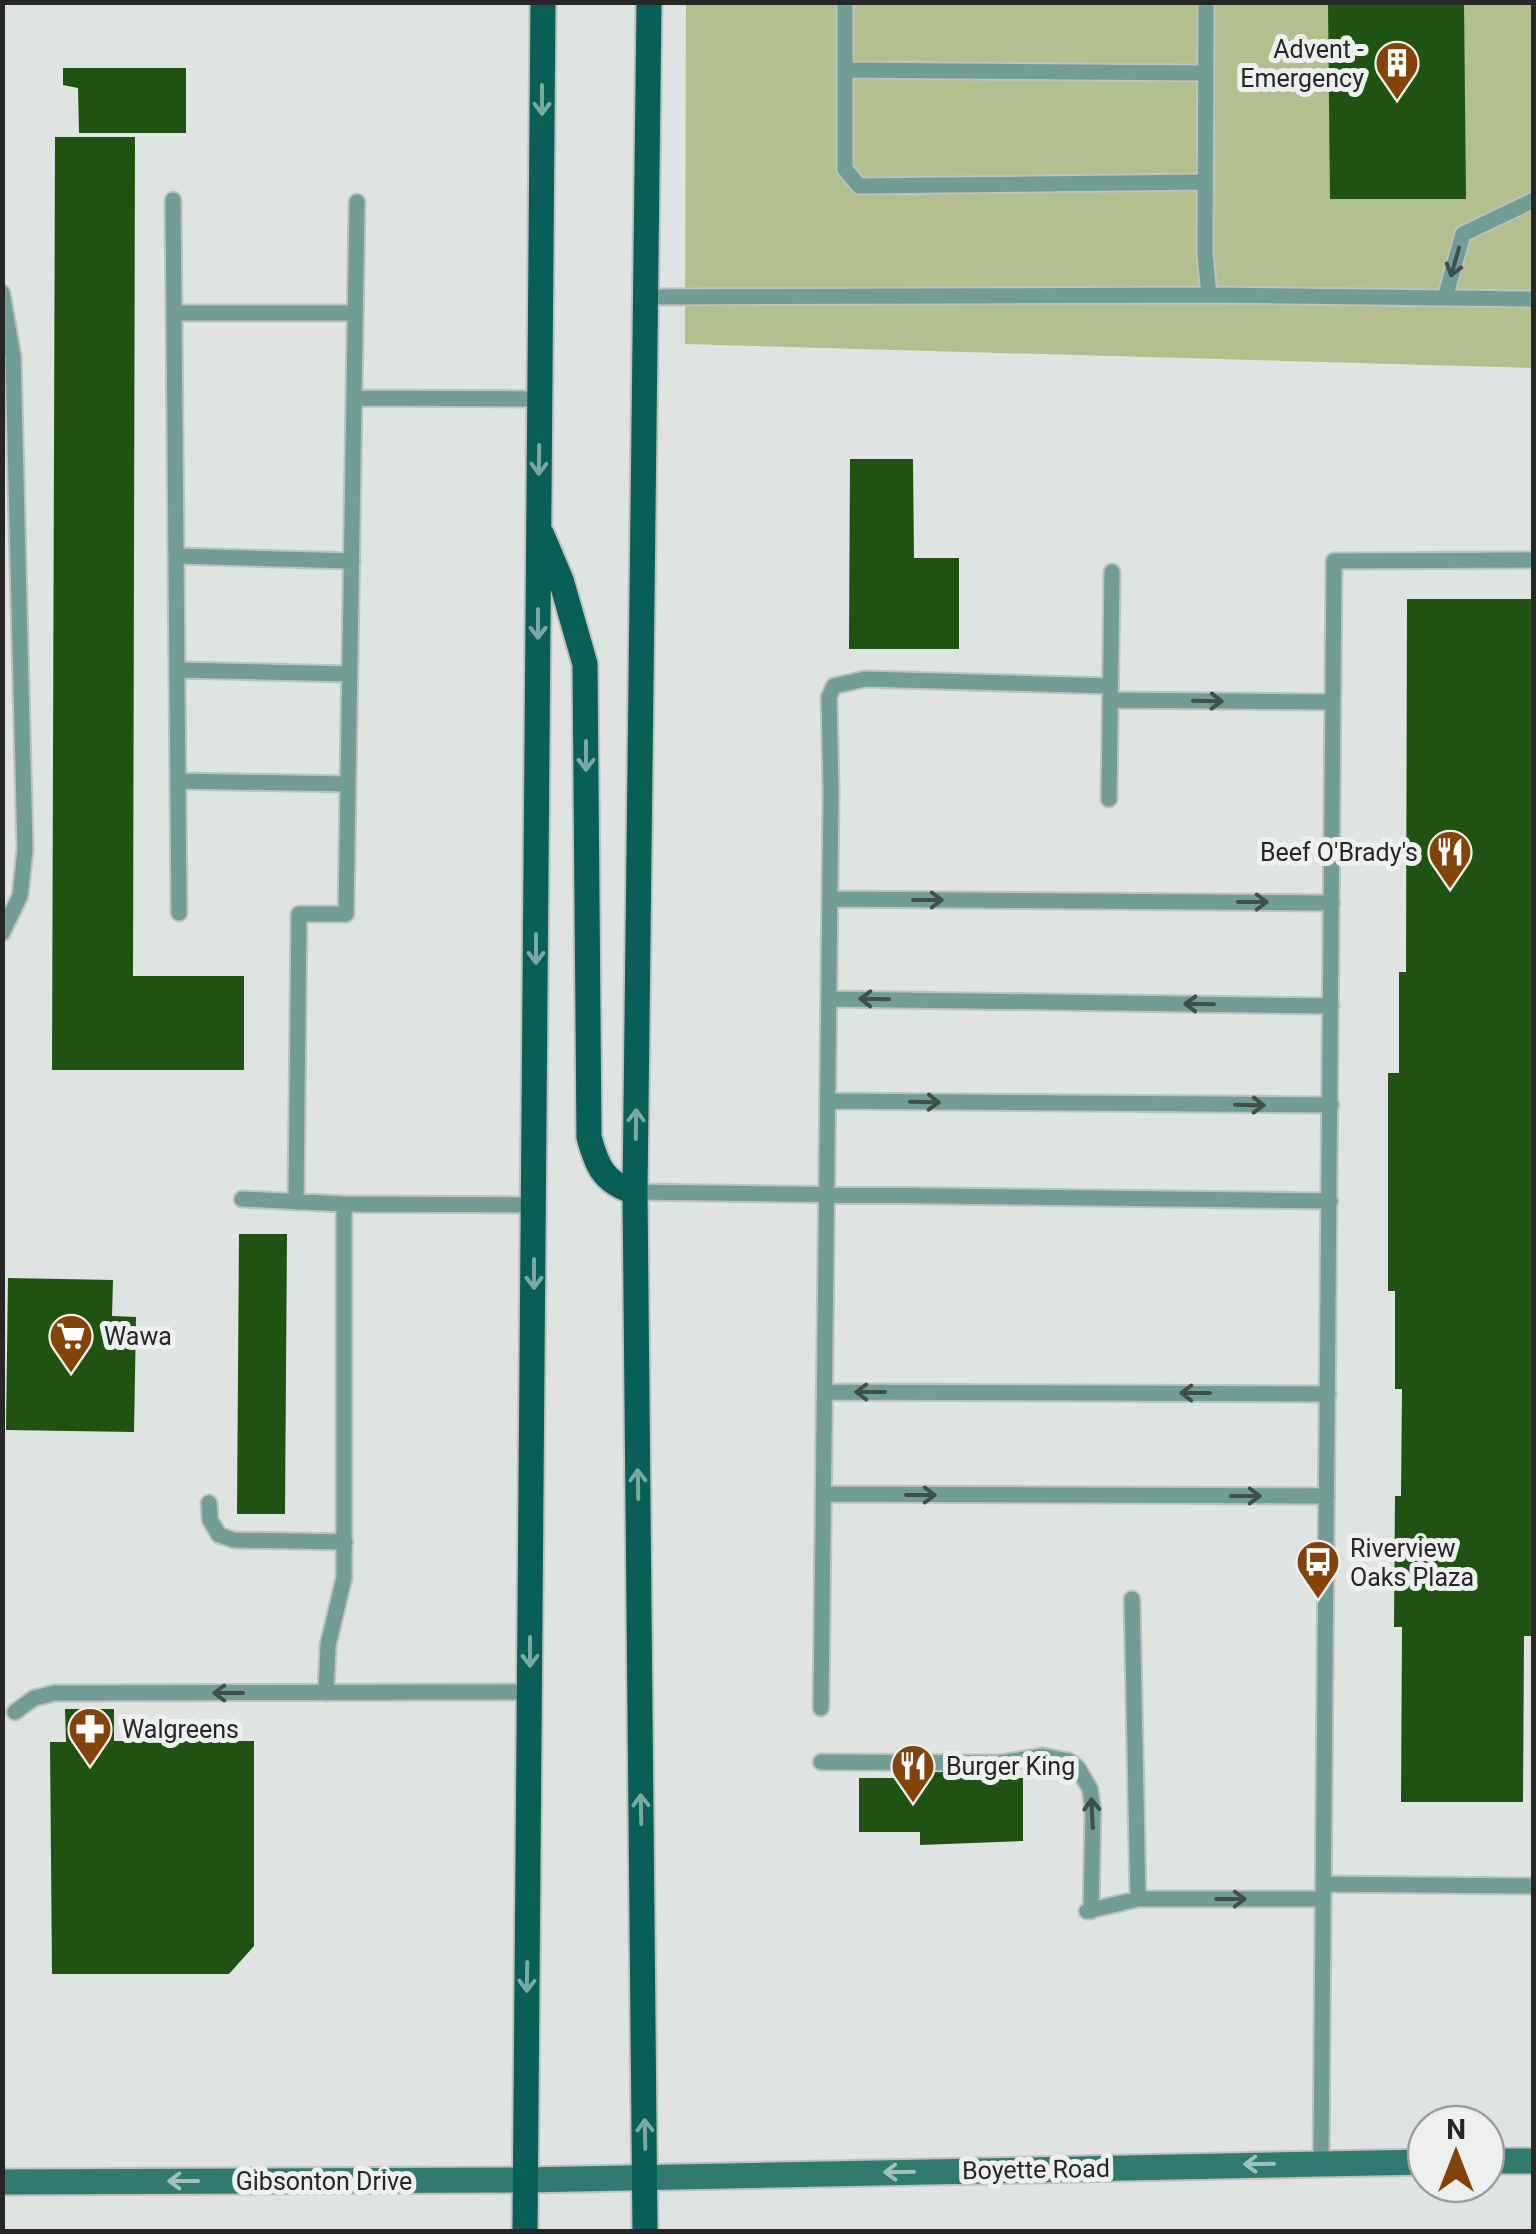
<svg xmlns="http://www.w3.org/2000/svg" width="1536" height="2234" font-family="Roboto,sans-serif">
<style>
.green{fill:#b3bf8d}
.building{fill:#1e5311}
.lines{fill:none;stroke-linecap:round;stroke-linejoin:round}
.service-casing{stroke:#bec1bf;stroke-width:19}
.secondary-casing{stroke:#bec1bf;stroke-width:29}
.primary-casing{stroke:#bec1bf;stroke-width:29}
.service{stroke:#709d95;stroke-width:15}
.secondary{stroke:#307a70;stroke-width:25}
.primary{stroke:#085f55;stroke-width:25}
.oneway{stroke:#7aa8a2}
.oneway2{stroke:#3f504c}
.oneway3{stroke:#a1c1bc}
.labels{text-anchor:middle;stroke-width:10;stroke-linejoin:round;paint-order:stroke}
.poi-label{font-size:25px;fill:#252625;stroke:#edf0ee;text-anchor:start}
.street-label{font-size:25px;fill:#252625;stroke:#edf0ee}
</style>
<rect width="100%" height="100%" fill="#dfe3e1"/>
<path class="green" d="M686 3H1533V368L685 344Z"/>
<path class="building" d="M1328 2H1464L1466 199H1330Z
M63 68H186V133H79L78 88 63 85Z
M55 137H135L133 976H244V1070H52Z
M850 459H913L914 558H959V649H849Z
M1407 599H1534V1636H1524L1523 1802H1401L1402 1627H1394L1395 1496H1401L1402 1389H1395V1291H1388V1073H1399V972H1406Z
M239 1234H287L285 1514H237Z
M8 1278 113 1280 112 1316 136 1317 134 1432 6 1430Z
M65 1709H114V1741H254V1946L229 1974H52L50 1742H66Z
M914 1771H964V1778H1023V1841L920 1845V1832H859V1778H913Z"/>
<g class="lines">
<defs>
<path id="service" d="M845 2V169L859 186 1205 182
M845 70 1206 73
M173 200 179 913
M2 293 13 356 25 850 20 896 2 933
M1209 295 1534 299
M645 297 1209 295 1205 254 1206 2
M1445 298 1463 234 1534 200
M175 313H355
M354 398 539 399
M177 556 352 561
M178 670 349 674
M1110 700 1333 702
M178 781 348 784
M1109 799 1112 572
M830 899 1332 903
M829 999 1331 1006
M828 1101 1331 1105
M635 1192 1330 1201
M242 1199 344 1204 534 1205
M296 1202 299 914H346L357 202
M825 1392 1328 1394
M824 1494 1327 1496
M209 1503 210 1520 219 1535 234 1540 345 1542
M1132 1599 1138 1899
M326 1693 328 1645 344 1578V1204
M821 1708 831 791 829 697 834 686 865 679 1110 686
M15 1712 34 1698 55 1693 530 1692
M821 1762 1000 1763 1043 1756 1069 1761 1078 1768 1090 1789 1093 1810 1091 1911
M1323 1884 1534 1886
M1087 1911 1138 1899H1323
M1321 2163 1334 561 1534 560"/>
<path id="secondary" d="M1486 2161H1534
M2 2182 525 2180 1426 2162"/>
<path id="primary" d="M542 535 561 580 585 664 589 1137C597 1167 604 1183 635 1192
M525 2232 543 2
M645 2232 635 1192 649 2"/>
</defs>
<use href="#service" class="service-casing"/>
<use href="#secondary" class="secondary-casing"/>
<use href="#primary" class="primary-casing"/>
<use href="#service" class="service"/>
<use href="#secondary" class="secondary"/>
<use href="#primary" class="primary"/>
</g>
<defs><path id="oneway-shaft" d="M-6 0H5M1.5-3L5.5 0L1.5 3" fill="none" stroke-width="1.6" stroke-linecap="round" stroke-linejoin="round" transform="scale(2.5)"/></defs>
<g class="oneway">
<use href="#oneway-shaft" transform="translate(542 100) rotate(90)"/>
<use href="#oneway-shaft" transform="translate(539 460) rotate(91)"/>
<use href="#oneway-shaft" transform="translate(538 624) rotate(90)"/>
<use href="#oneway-shaft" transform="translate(586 756) rotate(90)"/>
<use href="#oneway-shaft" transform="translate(536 949) rotate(90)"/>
<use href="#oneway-shaft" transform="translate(636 1124) rotate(-89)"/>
<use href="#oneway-shaft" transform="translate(534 1274) rotate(90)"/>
<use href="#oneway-shaft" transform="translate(638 1484) rotate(-91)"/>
<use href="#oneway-shaft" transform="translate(530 1652) rotate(90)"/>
<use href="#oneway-shaft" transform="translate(641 1809) rotate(-91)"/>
<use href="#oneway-shaft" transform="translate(527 1977) rotate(91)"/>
<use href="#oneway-shaft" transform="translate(645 2134) rotate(-91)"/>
</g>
<g class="oneway2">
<use href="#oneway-shaft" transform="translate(1455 262) rotate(106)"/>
<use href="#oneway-shaft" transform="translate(1208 701) rotate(1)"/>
<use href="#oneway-shaft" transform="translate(928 900)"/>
<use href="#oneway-shaft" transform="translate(1253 902)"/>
<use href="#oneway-shaft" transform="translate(874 999) rotate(-179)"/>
<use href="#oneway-shaft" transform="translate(1199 1004) rotate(-179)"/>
<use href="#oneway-shaft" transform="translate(925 1102) rotate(1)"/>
<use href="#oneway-shaft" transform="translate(1250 1105) rotate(1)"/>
<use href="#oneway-shaft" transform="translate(870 1392) rotate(-180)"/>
<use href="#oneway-shaft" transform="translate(1195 1393) rotate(-180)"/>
<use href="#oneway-shaft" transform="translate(921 1495)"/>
<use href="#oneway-shaft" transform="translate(1246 1496)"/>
<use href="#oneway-shaft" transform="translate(228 1693) rotate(180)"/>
<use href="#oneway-shaft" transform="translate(1092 1813) rotate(-93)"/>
<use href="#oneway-shaft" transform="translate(1231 1899)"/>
</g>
<g class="oneway3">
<use href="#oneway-shaft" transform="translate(1259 2164) rotate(179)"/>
<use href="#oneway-shaft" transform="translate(899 2172) rotate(179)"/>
<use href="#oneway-shaft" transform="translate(183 2181) rotate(180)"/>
</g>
<defs>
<symbol id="building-pin" viewBox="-11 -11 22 30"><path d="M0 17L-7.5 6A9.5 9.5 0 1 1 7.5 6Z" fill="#844409" stroke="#edf0ee"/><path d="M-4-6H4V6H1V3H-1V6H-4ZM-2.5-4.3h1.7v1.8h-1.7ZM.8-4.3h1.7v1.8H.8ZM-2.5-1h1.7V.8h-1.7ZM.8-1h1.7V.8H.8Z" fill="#fff"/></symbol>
<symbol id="restaurant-pin" viewBox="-11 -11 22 30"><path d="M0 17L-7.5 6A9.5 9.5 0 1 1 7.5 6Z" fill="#844409" stroke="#edf0ee"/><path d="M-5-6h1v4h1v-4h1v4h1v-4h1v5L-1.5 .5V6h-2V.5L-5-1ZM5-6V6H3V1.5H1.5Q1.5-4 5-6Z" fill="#fff"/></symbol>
<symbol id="supermarket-pin" viewBox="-11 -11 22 30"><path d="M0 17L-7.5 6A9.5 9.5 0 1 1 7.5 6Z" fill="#844409" stroke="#edf0ee"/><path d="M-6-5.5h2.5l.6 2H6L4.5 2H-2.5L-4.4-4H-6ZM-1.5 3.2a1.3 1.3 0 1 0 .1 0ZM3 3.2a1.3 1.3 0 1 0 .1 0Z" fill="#fff"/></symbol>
<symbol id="bus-pin" viewBox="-11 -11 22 30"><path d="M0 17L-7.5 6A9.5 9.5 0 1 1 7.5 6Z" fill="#844409" stroke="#edf0ee"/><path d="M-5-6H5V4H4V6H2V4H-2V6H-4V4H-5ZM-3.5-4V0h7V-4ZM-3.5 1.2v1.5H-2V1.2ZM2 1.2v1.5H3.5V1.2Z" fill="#fff"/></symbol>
<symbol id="pharmacy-pin" viewBox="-11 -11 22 30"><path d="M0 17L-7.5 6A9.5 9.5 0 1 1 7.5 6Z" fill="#844409" stroke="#edf0ee"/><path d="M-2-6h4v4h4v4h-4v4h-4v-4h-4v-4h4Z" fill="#fff"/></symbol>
</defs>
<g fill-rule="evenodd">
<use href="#building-pin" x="1372" y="38" width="50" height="68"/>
<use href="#restaurant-pin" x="1425" y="827" width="50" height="68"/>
<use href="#supermarket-pin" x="46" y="1311" width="50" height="68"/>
<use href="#bus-pin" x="1293" y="1537" width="50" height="68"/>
<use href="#pharmacy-pin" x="65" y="1704" width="50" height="68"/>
<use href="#restaurant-pin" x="888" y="1741" width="50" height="68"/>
</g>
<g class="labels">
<g class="poi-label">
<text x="1364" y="58" text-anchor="end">Advent -<tspan x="1364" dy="29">Emergency</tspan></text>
<text x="1418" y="861" text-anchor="end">Beef O'Brady's</text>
<text x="104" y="1345">Wawa</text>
<text x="1350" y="1557">Riverview<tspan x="1350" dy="29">Oaks Plaza</tspan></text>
<text x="122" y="1738">Walgreens</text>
<text x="946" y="1775">Burger King</text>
</g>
<g class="street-label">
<text transform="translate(1036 2169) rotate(-1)" y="9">Boyette Road</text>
<text x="324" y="2190">Gibsonton Drive</text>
</g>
</g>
<rect width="1536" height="2234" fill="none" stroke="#252625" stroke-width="10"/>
<g transform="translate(1456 2154)"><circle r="48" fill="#edf0ee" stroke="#9d9f9e" stroke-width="2.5"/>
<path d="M0-8L18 38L0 25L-18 38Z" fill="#844409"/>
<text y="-15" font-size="28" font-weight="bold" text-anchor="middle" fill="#252625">N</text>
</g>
</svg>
